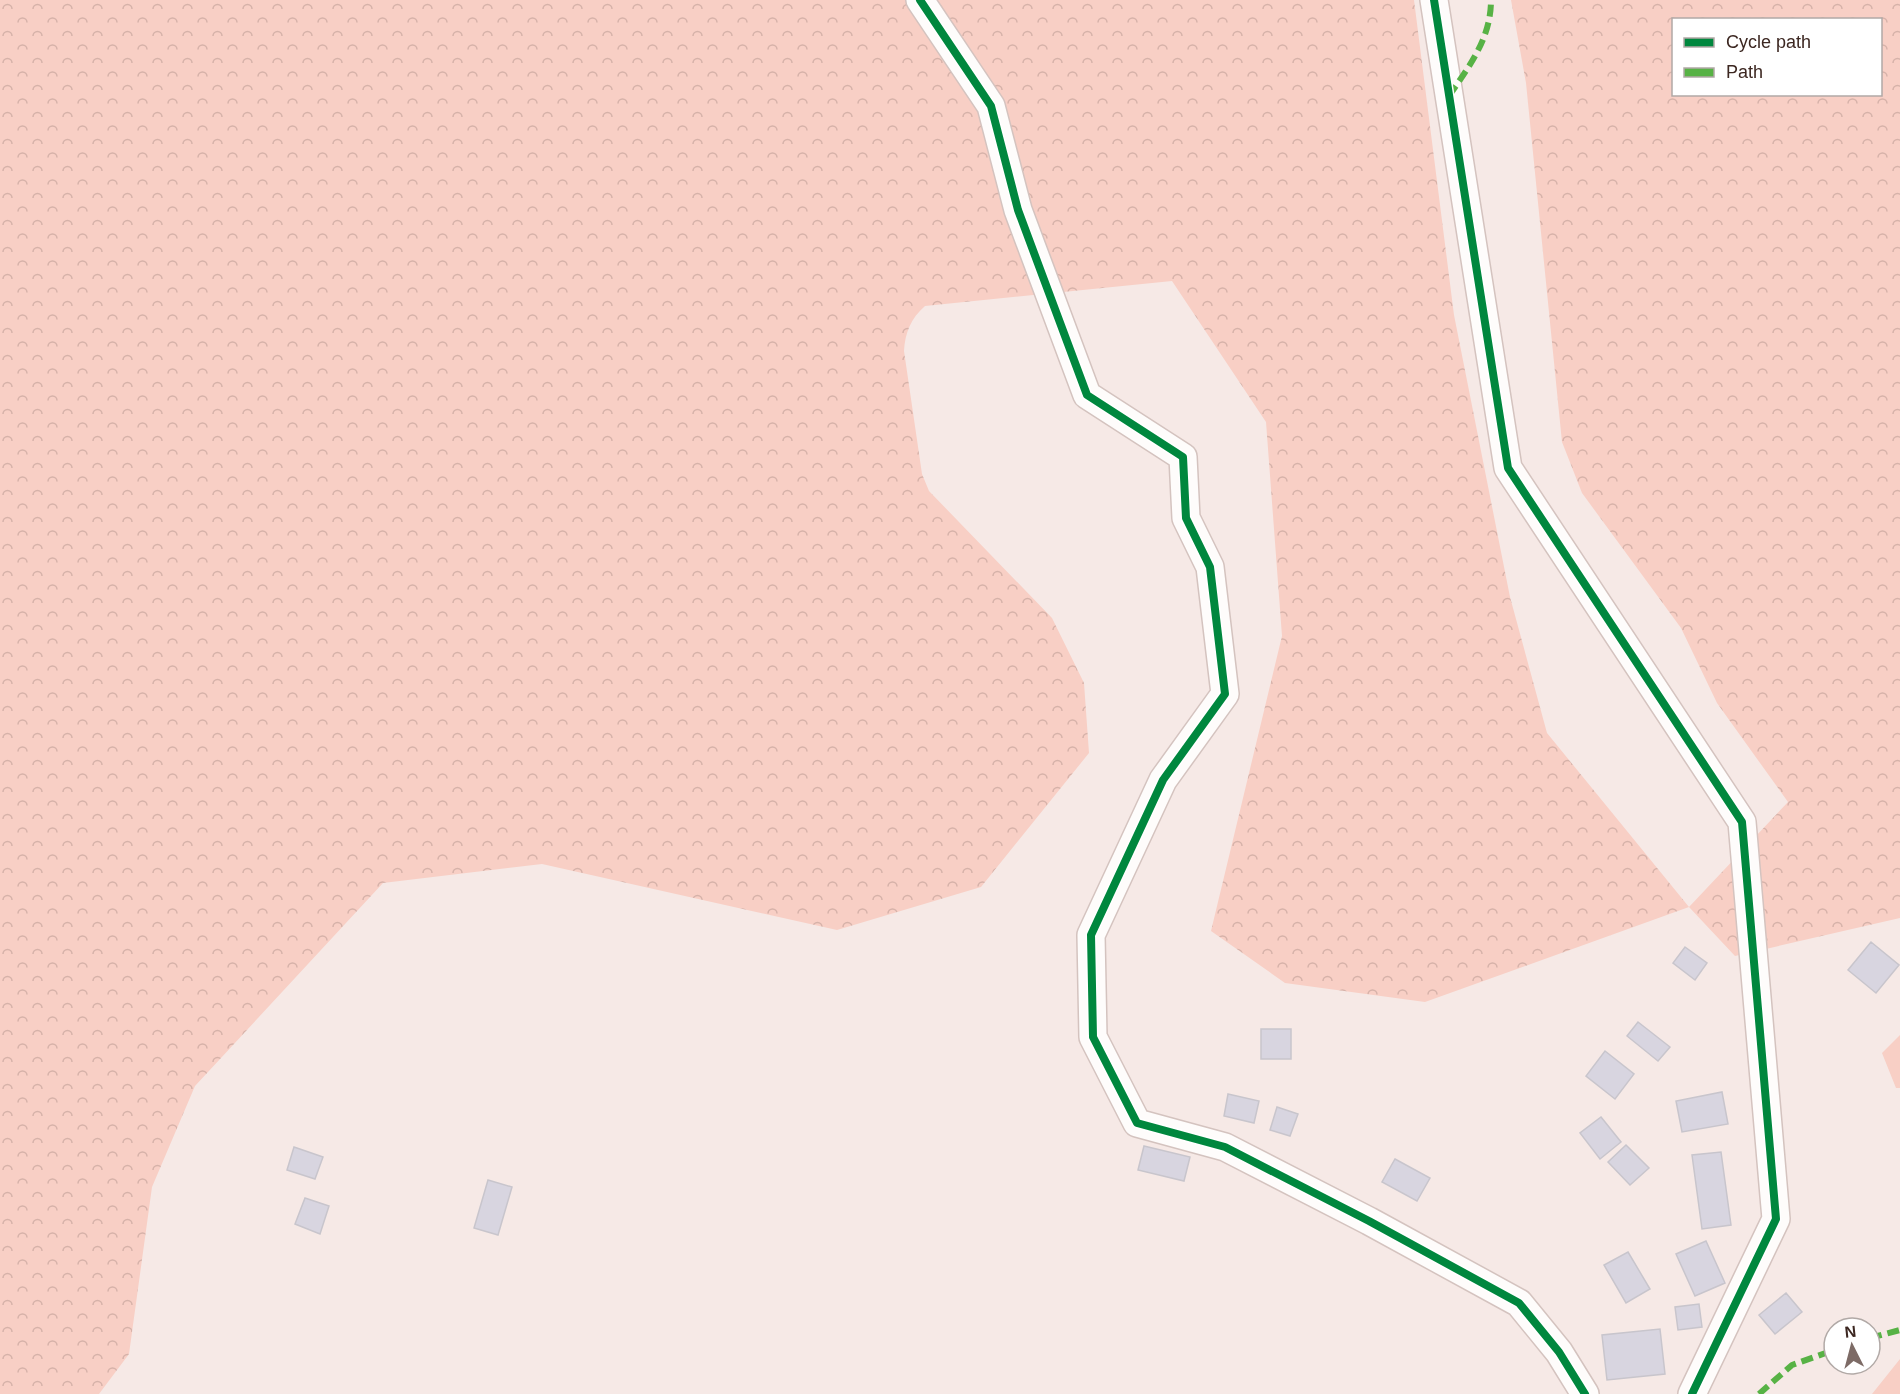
<svg xmlns="http://www.w3.org/2000/svg" width="1900" height="1394" font-family="Helvetica,sans-serif">
<style>
.grass{fill:#f8cfc5}
.forest{fill:url(#forest-crowns);fill-rule:evenodd}
.building{fill:#d8d5e0;stroke:#c8c5cc;stroke-width:1.5}
.lines{fill:none;stroke-linecap:round;stroke-linejoin:round}
.minor-casing{stroke:#d4c3bf;stroke-width:30}
.minor{stroke:#fefcfb;stroke-width:27}
.quiet{stroke:#57b245;stroke-width:6;stroke-dasharray:12 6;stroke-linecap:butt}
.cycleway-casing{stroke:#fff;stroke-width:11}
.cycleway{stroke:#00873e;stroke-width:8}
</style>
<defs>
<pattern id="forest-crowns" width="20" height="18" patternUnits="userSpaceOnUse" patternTransform="scale(1.5)"><rect width="20" height="18" fill="#f8cfc5"/><path d="M2 6a3 3 0 1 1 6 0M12 15a3 3 0 1 1 6 0" fill="none" stroke="#d6b2a9"/></pattern>
</defs>
<rect width="100%" height="100%" fill="#f6e9e6"/>
<path class="grass" d="M1900 1035V1088H1896L1882 1053Z
M1900 1359V1394H1872Z"/>
<path class="forest" d="M0 0H1414L1454 315 1510 597 1547 733 1689 907 1788 802 1717 703 1681 628 1582 493 1562 442 1526 83 1511 0H1900V918L1735 956 1689 907 1425 1002 1285 983 1211 931 1282 636 1266 422 1172 281 925 306C911 318 905 333 904 351L922 474 929 491 1052 618 1084 683 1089 753 981 887 837 930 542 864 383 883 195 1086 152 1187 129 1354 99 1394H0ZM1674 20H1880V94H1674Z"/>
<path class="building" d="M1871 942 1899 965 1876 993 1848 970Z
M1685 947 1707 963 1695 980 1673 963Z
M1638 1022 1670 1047 1658 1061 1627 1036Z
M1261 1029H1291V1059H1261Z
M1605 1051 1634 1074 1615 1099 1586 1076Z
M1722 1092 1728 1124 1682 1132 1676 1101Z
M1228 1094 1259 1101 1254 1123 1224 1116Z
M1277 1107 1298 1114 1290 1136 1270 1130Z
M1601 1117 1621 1142 1600 1159 1580 1133Z
M1626 1145 1649 1168 1630 1185 1608 1162Z
M1144 1146 1190 1157 1184 1181 1138 1170Z
M294 1147 323 1157 315 1179 287 1170Z
M1721 1152 1731 1225 1702 1229 1692 1155Z
M1395 1159 1430 1178 1417 1201 1382 1182Z
M488 1180 512 1187 498 1235 474 1228Z
M305 1198 329 1206 320 1234 295 1224Z
M1706 1241 1725 1283 1695 1296 1676 1254Z
M1628 1252 1650 1289 1626 1303 1604 1265Z
M1786 1293 1802 1312 1775 1334 1759 1315Z
M1699 1304 1702 1327 1678 1330 1675 1307Z
M1660 1329 1665 1374 1607 1380 1602 1335Z"/>
<g class="lines">
<defs>
<path id="minor" d="M920 0 991 106 1018 210 1087 395 1183 457 1186 518 1210 567 1225 694 1163 780 1091 935 1093 1037 1137 1123 1225 1147 1369 1221 1519 1303 1559 1352 1585 1394
M1434 0 1508 468 1742 822 1776 1219 1692 1394"/>
</defs>
<use href="#minor" class="minor-casing"/>
<use href="#minor" class="minor"/>
<path class="quiet" d="M1449 96C1470 65 1491 38 1491 0
M1870 1338 1900 1330
M1759 1394 1792 1365 1834 1350"/>
<defs>
<path id="cycleway" d="M920 0 991 106 1018 210 1087 395 1183 457 1186 518 1210 567 1225 694 1163 780 1091 935 1093 1037 1137 1123 1225 1147 1369 1221 1519 1303 1559 1352 1585 1394
M1434 0 1508 468 1742 822 1776 1219 1692 1394"/>
</defs>
<use href="#cycleway" class="cycleway-casing"/>
<use href="#cycleway" class="cycleway"/>
</g>
<rect x="1672" y="18" width="210" height="78" fill="#ffffff" stroke="#b1a9a6" stroke-width="1.5"/>
<rect x="1684" y="38" width="30" height="9" fill="#00873e" stroke="#b1a9a6" stroke-width="1.5"/>
<text x="1726" y="48" font-size="18" fill="#3c2721">Cycle path</text>
<rect x="1684" y="68" width="30" height="9" fill="#57b245" stroke="#b1a9a6" stroke-width="1.5"/>
<text x="1726" y="78" font-size="18" fill="#3c2721">Path</text>
<g transform="translate(1852 1346) rotate(354)"><circle r="28" fill="#ffffff" stroke="#b1a9a6" stroke-width="1.5"/>
<path d="M0-4.5L10 22L0 15L-10 22Z" fill="#7d6b66"/>
<text y="-9" font-size="16" font-weight="bold" text-anchor="middle" fill="#3c2721">N</text>
</g>
</svg>
